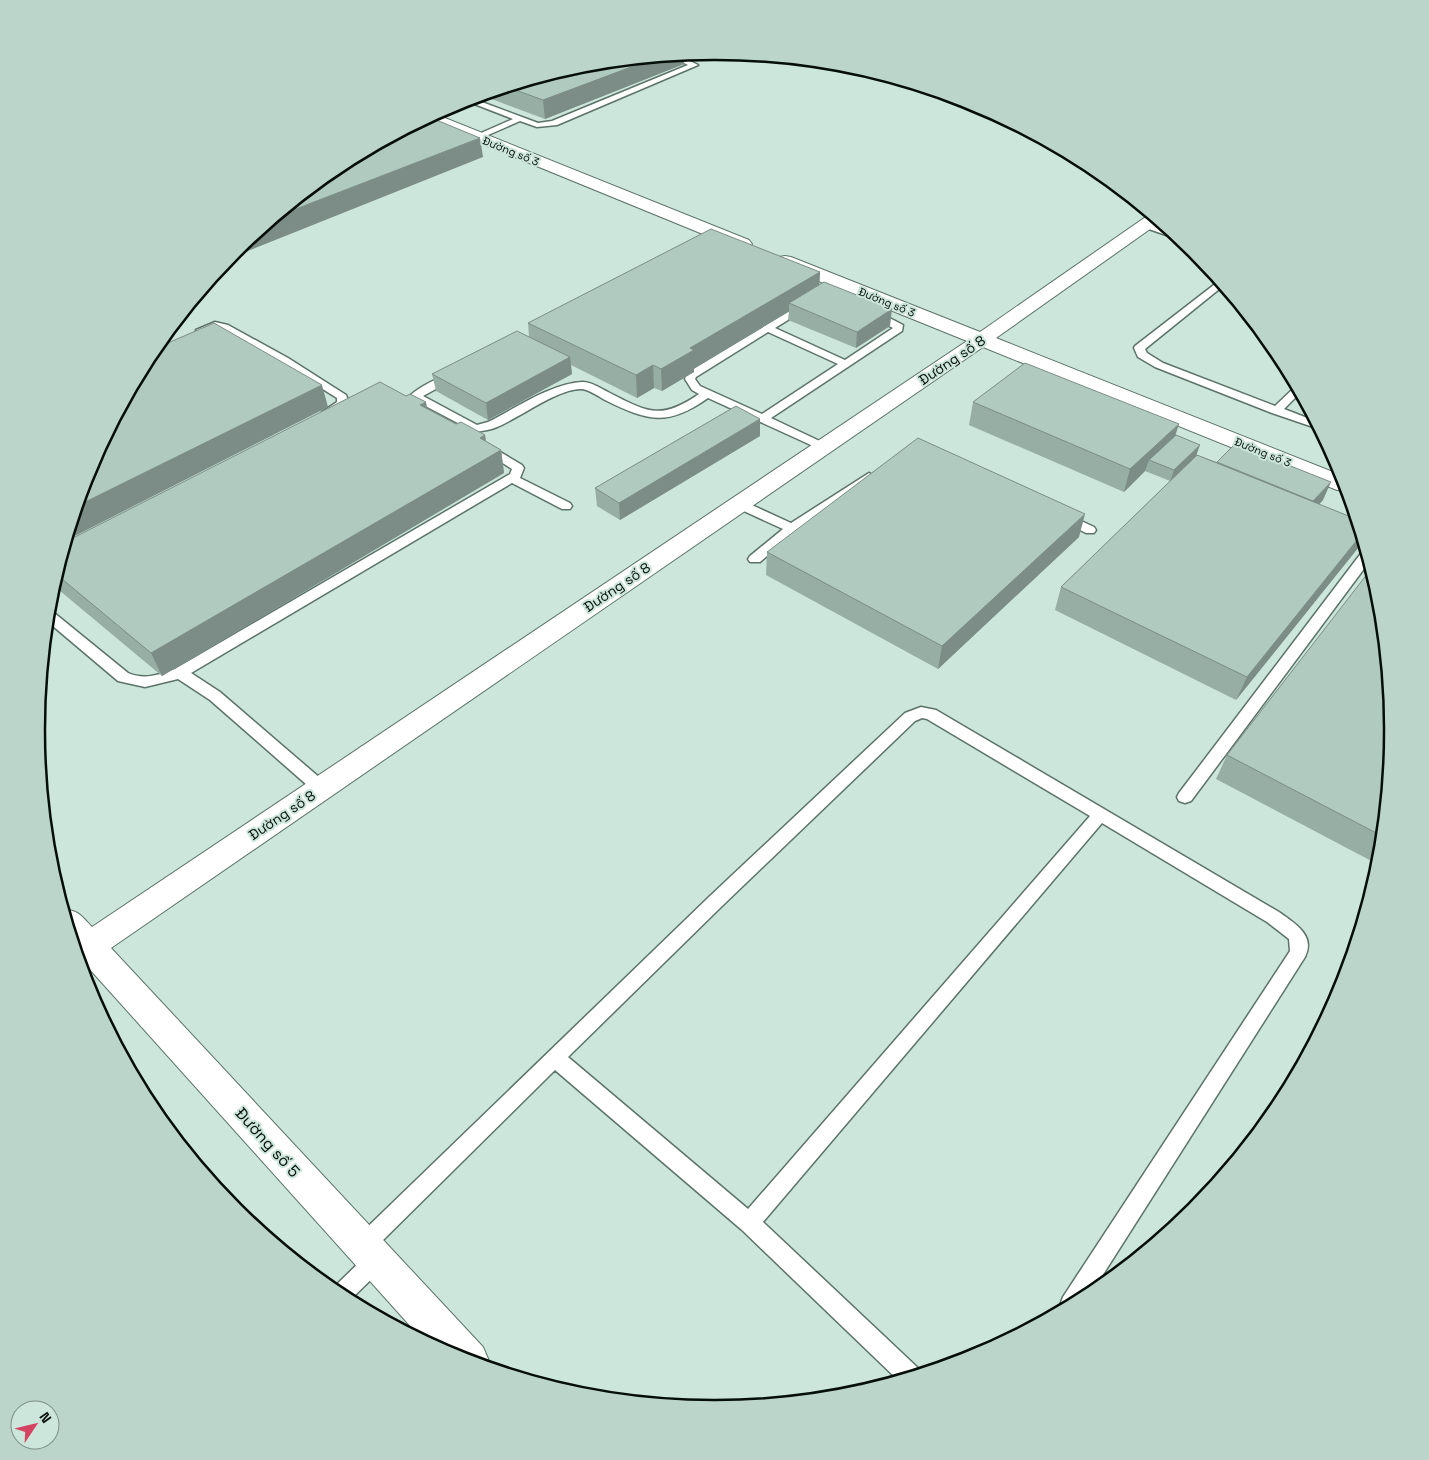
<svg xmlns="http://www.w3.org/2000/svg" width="1429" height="1460" font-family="'Space Grotesk',sans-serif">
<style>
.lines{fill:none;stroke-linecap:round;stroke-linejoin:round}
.service-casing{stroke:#5c7369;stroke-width:3}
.minor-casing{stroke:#5c7369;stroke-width:2}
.service{fill:#fff;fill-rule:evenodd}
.minor{fill:#fff;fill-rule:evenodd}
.wall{fill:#97aea4}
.shaded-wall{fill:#7b8d86}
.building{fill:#b0cabf;stroke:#7b8d86}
.labels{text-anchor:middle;stroke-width:4;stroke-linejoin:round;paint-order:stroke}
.far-street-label{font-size:11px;fill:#060e0a;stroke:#cce6db}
.street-label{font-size:14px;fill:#060e0a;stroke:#cce6db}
.near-street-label{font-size:16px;fill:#060e0a;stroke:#cce6db}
.rim{fill:none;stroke:#060e0a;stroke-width:2.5}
</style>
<rect width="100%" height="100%" fill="#cce6db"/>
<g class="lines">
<defs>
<path id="service" d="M678 55 698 65 557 125 537 127 520 121 479 139 472 137 513 119 464 100 471 98 538 123 552 121 688 65 670 56Z
M1146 222 1169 230 1178 237H1172L1143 227 1141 225Z
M1219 281 1223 286 1145 349 1147 353 1163 363 1275 406 1296 386 1300 393 1284 409 1315 421 1319 429 1272 413 1155 367 1138 357 1134 348 1135 346Z
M805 302 809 303V307L775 328 845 360 893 328 870 316V312H878L903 325 902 331 771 418 828 445 830 447 828 449 824 451 708 398C667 427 648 421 605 400 598 396 588 389 581 389 557 389 521 417 497 427 490 430 482 431 475 432L414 400 411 395C418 388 447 372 456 374L457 376 456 378 423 396 477 425 488 422C516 408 552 383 583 382 591 382 600 388 608 392 647 412 660 421 699 394L692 390 685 379 687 373ZM768 332 838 364 762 414 700 386 695 379 696 377Z
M215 322 228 325 288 358 346 395 349 403 332 414H324L322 412 337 402V398L280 362 221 329 216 328 201 333 196 330Z
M485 443 522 465 524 468 520 478 570 503 572 506 570 509H562L512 483 191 673 220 692 327 784 329 788 327 792 321 794 315 792 210 700 178 679 145 687 118 681 47 621 48 610 53 612 128 673C144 680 159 675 175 669L510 474 512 469 481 449 479 447Z
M869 473 875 477 873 480 796 531 760 562H750L748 559 750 556 783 529 735 507 733 504 735 501H743L791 523Z
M1064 513 1094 527 1096 530 1094 533H1086L1060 520 1058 517 1060 514Z
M1366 551 1369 562 1191 801 1185 803 1179 801 1177 797 1179 793 1362 552Z
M921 707 936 710 1279 912C1294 923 1316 935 1305 957L1090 1295 1062 1310 1060 1305 1063 1297 1290 951 1289 939 1267 922 1102 823 763 1222 918 1368 920 1373 898 1380 742 1230 555 1070 371 1252 377 1249 384 1253 388 1260 384 1267 350 1300 332 1289 369 1253 363 1255 356 1252 353 1245 356 1238 710 896 905 713ZM922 718 927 719 1090 816 748 1209 568 1057 722 906 915 721Z"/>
<path id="minor" d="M435 114 749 240 752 244 749 248 743 249 737 248 424 120Z
M1150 214 1160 222 996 338 1343 476 1347 491 1337 490 983 347 111 948 483 1347 489 1361 487 1366 455 1357 422 1339 86 965 81 966 64 911C76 907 84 919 92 927L967 341 779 265 776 261 779 257 785 256 791 257 980 332Z"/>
</defs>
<use href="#service" class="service-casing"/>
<use href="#minor" class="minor-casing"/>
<use href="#service" class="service"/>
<use href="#minor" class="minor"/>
</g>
<path class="wall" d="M684 64 545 119 481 95 582 65Z
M820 272 819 285 890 326 856 348 788 320 789 311 694 368V372L662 391 654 388 637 398 571 365 572 374 488 420 436 391 432 374 529 337 528 323Z
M973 402 1176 435 1197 455 1323 500 1319 504 1358 548 1236 700 1055 610 1061 587 1170 481 1145 471 1124 492 969 425Z
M427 408 456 424 485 435 486 441 501 450 504 473 162 676 53 585 67 541Z
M760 419V436L620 520 597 506 595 488Z
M1079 537 938 669 766 575 767 552Z
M1393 730 1379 865 1216 779 1227 755Z"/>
<path class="shaded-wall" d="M684 55V64L545 119 543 100 655 58Z
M480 138 483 157 228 259 235 250 275 217Z
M820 272 819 293 789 303V311L694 368V372L662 391 661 369 690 348Z
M892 309 890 326 856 348 857 332Z
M570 357 572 374 488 420 486 403Z
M653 365 654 388 637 398 636 375Z
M322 385 328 407 67 540 77 506Z
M426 402 430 425 420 405Z
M760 419V436L620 520 619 503Z
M1179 424 1172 446 1149 460 1145 471 1124 492 1130 469Z
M485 435 488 457 501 450 504 473 162 676 151 653Z
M1200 445 1196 456 1170 482 1174 470Z
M1331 482 1323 500 1306 519 1313 501Z
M1085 514 1079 537 938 669 942 646Z
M1361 535 1362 540 1358 548 1236 700 1247 677Z"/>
<path class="building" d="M655 58 543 100 507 87 582 65Z
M429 117 480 138 275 217 338 166Z
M711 229 820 272 690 348 694 350 661 369 653 365 636 375 528 323Z
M824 282 892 309 857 332 789 303Z
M214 323 322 385 77 506 88 470 151 353 154 349Z
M517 331 570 357 486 403 432 374Z
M1025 363 1179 424 1130 469 973 402Z
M380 382 406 396 410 394 426 402 420 405 456 424 461 422 485 435 480 438 501 450 151 653 56 574 67 541Z
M736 406 760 419 619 503 595 488Z
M1176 435 1200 445 1174 470 1149 460Z
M918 438 1085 514 942 646 767 552Z
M1235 444 1331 482 1313 501 1217 462Z
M1197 455 1356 519 1361 535 1247 677 1061 587Z
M1371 569 1380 598 1393 730 1382 836 1227 755Z"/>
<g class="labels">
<g class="far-street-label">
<text transform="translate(511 151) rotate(22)" y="4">Đường số 3</text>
<text transform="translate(887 302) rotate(22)" y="4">Đường số 3</text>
<text transform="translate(1263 452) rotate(22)" y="4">Đường số 3</text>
</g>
<g class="street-label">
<text transform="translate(952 360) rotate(-34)" y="5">Đường số 8</text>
<text transform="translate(617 587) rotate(-34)" y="5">Đường số 8</text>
<text transform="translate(282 815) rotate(-34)" y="5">Đường số 8</text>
</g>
<g class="near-street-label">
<text transform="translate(268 1142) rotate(48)" y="6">Đường số 5</text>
</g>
</g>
<path d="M0 0H1429V1460H0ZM714 60H715A669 669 0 0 1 1384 729V731A669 669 0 0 1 715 1400H714A669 669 0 0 1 45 731V729A669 669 0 0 1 714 60Z" fill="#bcd5ca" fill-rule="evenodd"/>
<path class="rim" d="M714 60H715A669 669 0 0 1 1384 729V731A669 669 0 0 1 715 1400H714A669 669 0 0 1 45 731V729A669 669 0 0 1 714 60Z"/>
<g transform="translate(35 1425) rotate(55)"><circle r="24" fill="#cce6db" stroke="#7d9087"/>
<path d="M0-4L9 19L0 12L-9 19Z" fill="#d44461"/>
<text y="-8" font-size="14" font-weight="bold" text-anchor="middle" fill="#060e0a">N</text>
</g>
</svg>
